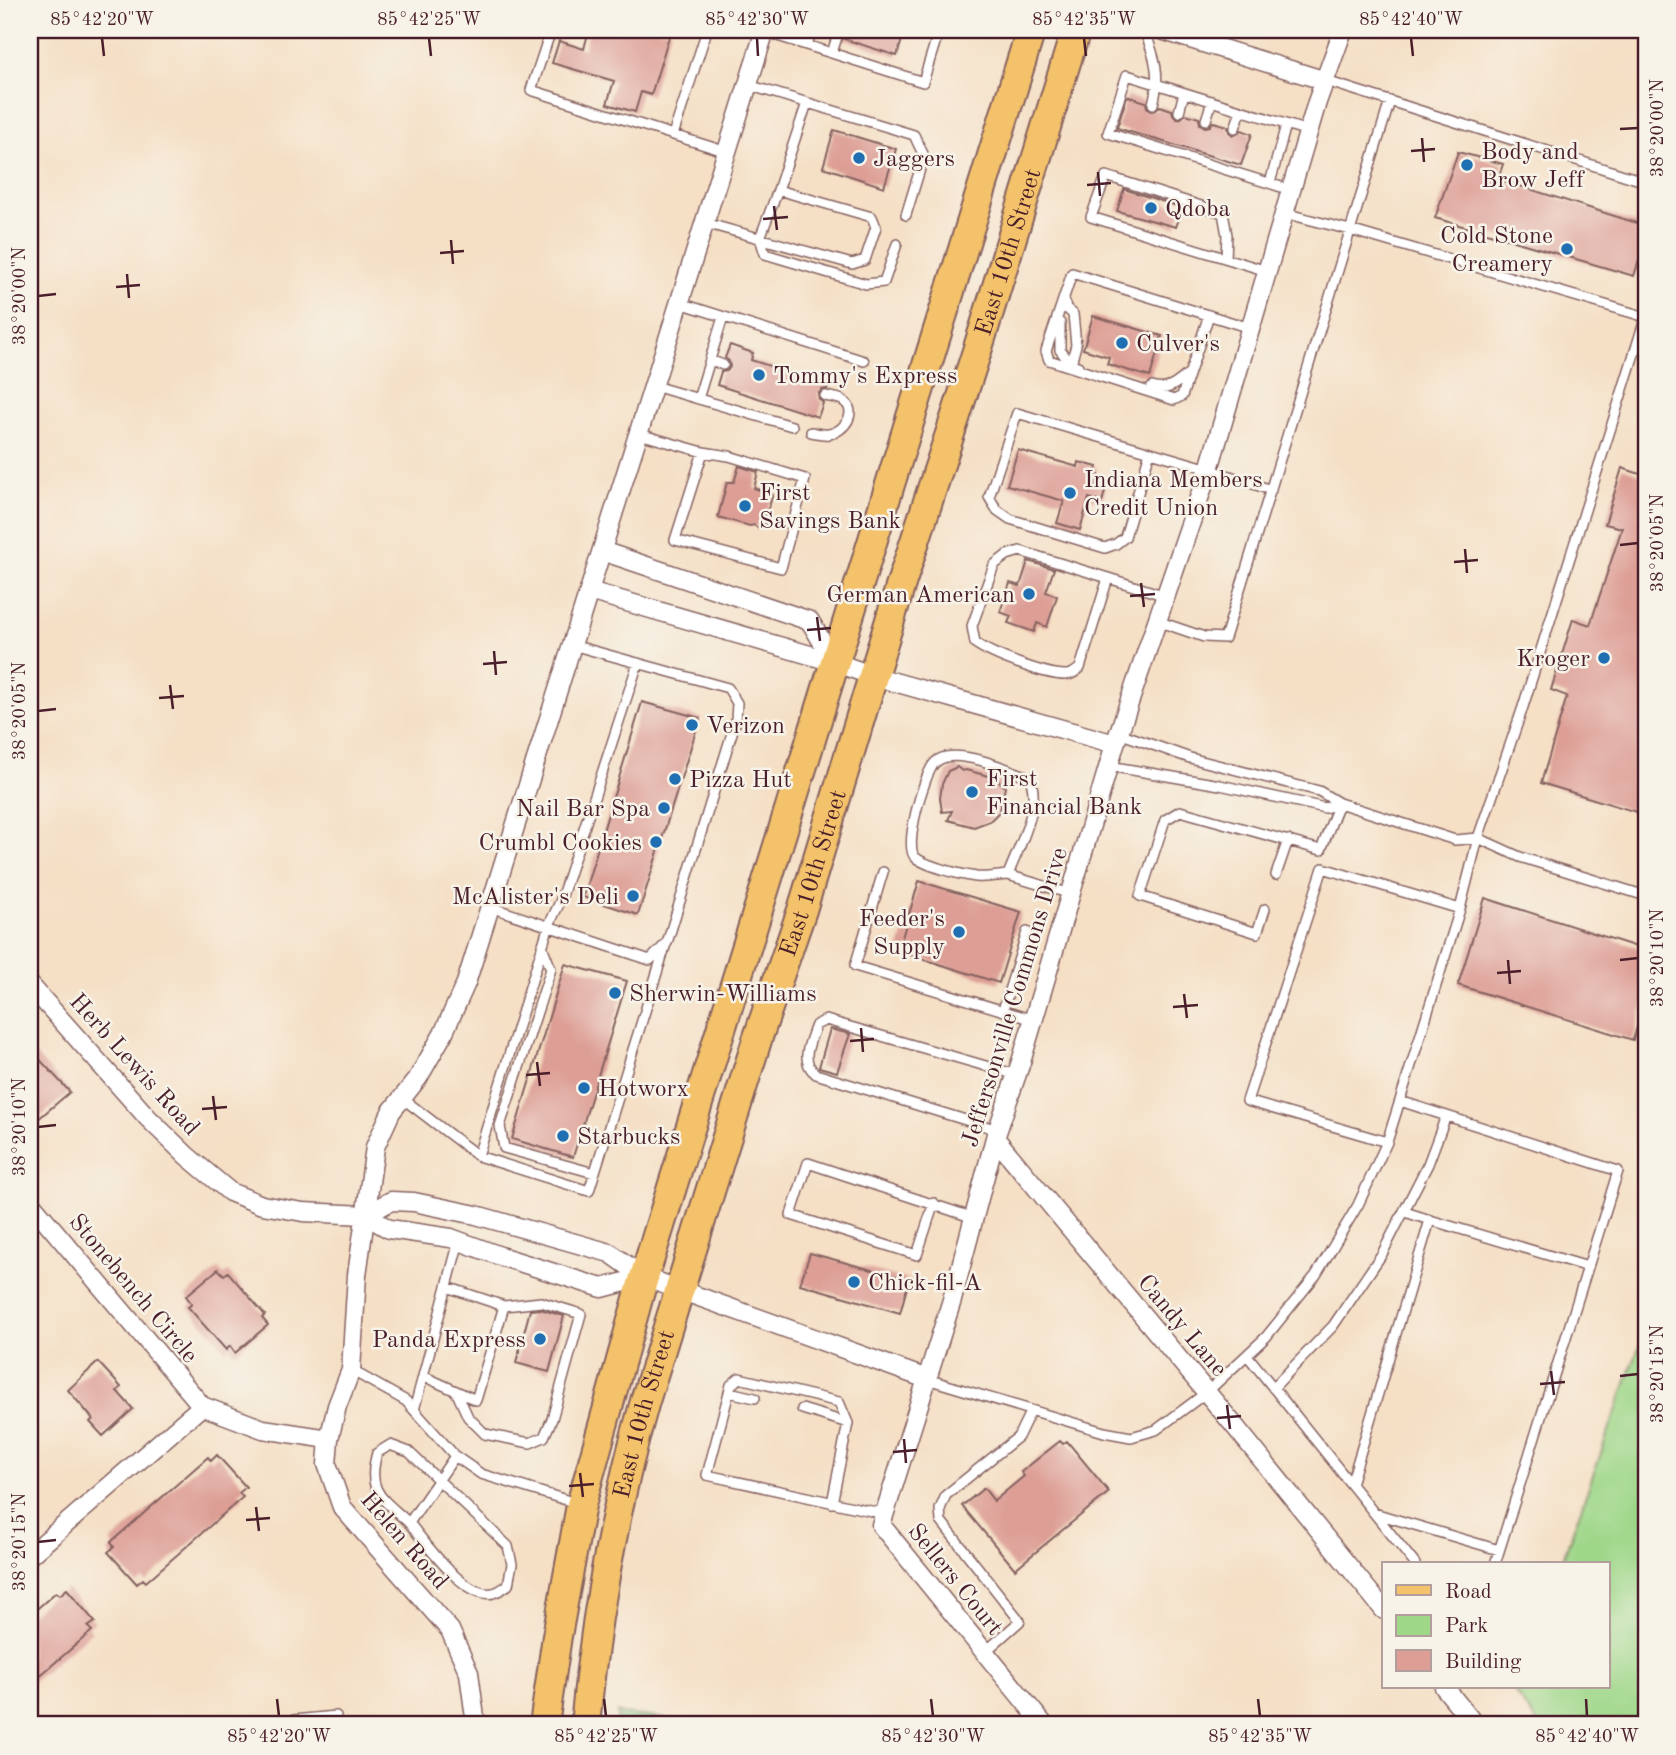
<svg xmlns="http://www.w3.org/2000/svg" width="1676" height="1755" font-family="'Old Standard TT',serif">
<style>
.green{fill:#9fd789;stroke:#747b5a;stroke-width:2}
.forest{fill:#7fb875;stroke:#646c50;stroke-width:2}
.building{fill:#dd9e95}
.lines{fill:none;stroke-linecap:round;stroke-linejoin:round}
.lane-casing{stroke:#866261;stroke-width:12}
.street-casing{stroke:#866261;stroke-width:21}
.primary-casing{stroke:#866261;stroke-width:32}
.lane{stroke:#fff;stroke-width:9}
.street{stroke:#fff;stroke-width:18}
.primary{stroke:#f3c26a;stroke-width:28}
.ticks{fill:none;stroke:#4a1f2b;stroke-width:2.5}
.poi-dot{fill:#1f6fb2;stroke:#f7f3e8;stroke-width:2.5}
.labels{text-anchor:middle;stroke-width:5;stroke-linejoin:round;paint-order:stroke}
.poi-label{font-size:24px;fill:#4a1f2b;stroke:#f7f3e8;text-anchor:start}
.street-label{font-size:24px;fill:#4a1f2b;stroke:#f7f3e8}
.neatline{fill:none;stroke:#4a1f2b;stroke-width:2.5}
.ticks-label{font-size:18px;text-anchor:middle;fill:#4a1f2b}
</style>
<rect width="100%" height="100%" fill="#f7f3e8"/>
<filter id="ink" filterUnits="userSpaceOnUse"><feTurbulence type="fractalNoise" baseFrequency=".0143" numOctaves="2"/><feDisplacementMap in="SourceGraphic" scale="14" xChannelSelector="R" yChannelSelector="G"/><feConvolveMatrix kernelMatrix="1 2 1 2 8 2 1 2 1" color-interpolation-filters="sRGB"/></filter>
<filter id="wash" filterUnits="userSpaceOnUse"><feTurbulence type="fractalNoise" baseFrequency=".00686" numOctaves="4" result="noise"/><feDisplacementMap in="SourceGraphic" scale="28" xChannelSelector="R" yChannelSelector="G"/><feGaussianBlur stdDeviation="1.57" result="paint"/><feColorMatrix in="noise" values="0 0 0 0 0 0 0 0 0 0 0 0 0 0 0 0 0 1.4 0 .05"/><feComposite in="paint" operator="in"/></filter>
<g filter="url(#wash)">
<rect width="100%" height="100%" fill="#f5dfc5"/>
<path class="green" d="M1646 1328V1725H1539L1515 1693 1517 1687H1608V1564H1561Z"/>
<path class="forest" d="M617 1713 718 1725H618Z"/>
<g id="blocks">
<path class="building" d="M589 30H671L651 95 641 92 635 112 607 104 614 81 552 63 559 41 584 49Z
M825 30H905L897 56 844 39 840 31 835 30 830 35 825 33Z
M1127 96 1146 102 1147 107 1151 111 1156 110 1160 106 1172 110 1173 114 1177 119 1181 118 1186 114 1199 118 1200 124 1205 127 1210 126 1213 122 1228 126 1229 132 1233 135 1242 130 1252 134 1241 165 1117 128Z
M834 130 896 149 884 187 823 167Z
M1458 152 1503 164 1498 179 1646 226V239L1634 276 1435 218Z
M1124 189 1183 208 1176 227 1117 211Z
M1093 316 1162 336 1150 377 1107 364 1109 357 1083 349Z
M730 345 753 353 751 360 829 385 827 389 822 390 818 394 819 399 823 403 818 417 717 385 721 372 727 371 730 367 729 361 725 358Z
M1018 450 1078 467 1079 462 1097 467 1095 474 1099 475 1096 485 1106 488 1102 502 1089 498 1080 530 1057 523 1064 501 1007 485Z
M739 466 758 472 754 488 773 495 765 517 767 522 759 529 754 525 750 526 718 517 727 482H734Z
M1622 468 1646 476V815L1541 783 1567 696 1551 690 1573 619 1590 625 1622 528 1605 524Z
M1028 561 1054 569 1046 592 1057 596 1047 627 1037 623 1034 632 1008 623 1011 616 1000 612 1010 583 1020 586Z
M642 702 700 718 638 915 583 897Z
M957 767 962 771 966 770 996 778 1005 787 1000 811 990 821 974 827 948 820 952 811 942 812 940 798 942 784 948 771Z
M919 881 1021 912 999 983 898 951Z
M1485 898 1646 950V997L1633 1040 1458 985Z
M565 964 627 981 573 1157 512 1139Z
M830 1029 850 1034 837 1072 819 1067Z
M30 1049 70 1092 30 1126Z
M810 1253 909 1280 900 1313 800 1284Z
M218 1269 224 1275 228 1272 265 1315 262 1318 268 1325 235 1353 230 1346 226 1350 188 1307 192 1304 186 1296Z
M540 1309 564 1316 549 1372 516 1363 530 1310Z
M98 1362 121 1387 117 1391 133 1409 103 1436 90 1422 93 1419 68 1390Z
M1060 1441 1063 1444 1067 1441 1109 1492 1015 1569 962 1506 984 1488 994 1501 1024 1476 1021 1472Z
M217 1455 246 1487 239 1493 243 1497 146 1582 143 1579 137 1584 108 1552 114 1547 111 1542 208 1457 211 1461Z
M67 1589 95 1622 88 1627 92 1631 30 1684V1615L56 1592 60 1595Z"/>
</g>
</g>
<g filter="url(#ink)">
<use href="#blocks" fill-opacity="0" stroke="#866261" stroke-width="2"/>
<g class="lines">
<defs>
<path id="lane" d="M551 30 531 90 727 152
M1144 30C1155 56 1161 76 1153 104
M765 32 923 82 939 30
M807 45 812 30
M832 53 837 37
M1326 81 1646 182
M748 85 914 135 924 156 906 215
M1179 112 1184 93
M1206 120 1212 101
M1235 128 1241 111
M673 135 707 30
M1270 183 1286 125
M778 190 807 103
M1291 190 1108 133 1127 75 1308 131
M1284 213 1350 230 1646 317
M705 223 852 264 865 260 876 227 872 217 778 190 760 238 765 254 866 284 884 282 897 244
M1226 258 1227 235 1223 213 1106 176 1091 217 1267 271
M1064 299 1066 308 1073 314 1076 345 1071 364 1078 366
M680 303 864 361
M1209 315 1182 396 1174 400 1049 360 1046 351 1072 273 1250 328
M1060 323V350L1071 364
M710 360 723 365
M654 386 792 426
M1152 387C1168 392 1176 384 1188 374
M698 399 723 317
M811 432C817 433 823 435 829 434 844 432 860 411 842 400 838 398 830 397 825 396
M639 434 703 452 675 540 781 568 805 479 729 456 703 452
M1150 452 1125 537 1116 544 1105 548 1010 519 997 510 989 497 1017 413 1209 469 1271 490
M1108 578 1020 551 1007 555 994 565 972 626 975 643C992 655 1045 675 1065 675 1072 675 1075 672 1080 668L1108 578 1166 596
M1157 621 1204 637 1225 638 1390 101
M1119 733 1190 758 1319 791 1339 803 1455 840 1478 838 1522 710 1646 316
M1109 766 1220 785 1325 808 1339 803
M883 872 855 966 1034 1020
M1008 875C997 876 986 878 976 877 962 875 925 866 915 857 903 846 924 777 933 765 936 761 941 758 946 757 968 752 1008 770 1029 777 1043 804 1018 848 1008 875L1071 894
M1276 875 1288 840
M490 907 650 960 667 943 736 720 737 703 728 688 572 645
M1265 909 1257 933 1140 896 1165 820 1180 811 1321 850 1339 803
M1460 909 1323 868 1247 1101 1387 1142 1460 909 1478 838 1520 857 1646 896
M542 946 551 969 500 1126 504 1148 594 1173
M1003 1010 1027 932
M402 1098 478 1156 589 1191 665 947
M1400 1101 1618 1171 1495 1564
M998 1130 816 1074C799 1061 810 1042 816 1025L826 1020 1017 1075
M478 1156 549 925 560 902 638 663
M934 1203 917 1255 791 1215 808 1163 974 1218
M1405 1212 1430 1220
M1247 1355 1415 1564
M351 1370 406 1401 455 1456 481 1474 576 1503
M423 1376 476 1400 504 1306 447 1287
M927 1379 1104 1432 1131 1437 1156 1430 1207 1392 1266 1337 1316 1275 1358 1205 1387 1142
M1273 1388 1333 1326 1382 1254 1428 1164 1446 1116
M456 1391 468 1417 485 1434 530 1443 544 1437 552 1419 581 1314 541 1302 504 1306
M729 1392 755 1398
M802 1409 848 1423
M414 1410 459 1241
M1351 1484 1430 1220 1588 1267
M832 1503 848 1423 839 1402 739 1378 731 1385 707 1475 885 1514
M1374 1513 1499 1550
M409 1523C426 1543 464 1599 493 1593 499 1592 503 1588 508 1585L512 1564 508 1546 409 1452 390 1445 377 1453C366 1492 382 1498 409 1523L455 1456
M985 1652 1020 1621 941 1521 940 1509 946 1495 1018 1437 1031 1410
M281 1725 283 1721 336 1716"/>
<path id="street" d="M1161 30 1326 81
M602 551 810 621 834 662
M589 591 834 662 873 676 1115 744
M30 985 148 1118 187 1156 230 1192 262 1205 303 1212 365 1215 389 1229 451 1238 503 1257 602 1288 644 1277
M995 1138 1233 1424 1384 1610
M30 1202 202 1406 263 1429 329 1439
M365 1215 391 1201 414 1202 476 1215 610 1253 644 1277 927 1379 881 1525 1044 1725
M927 1379 952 1300 995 1138 1021 1062 1115 744 1209 469 1317 102 1343 30
M30 1555 202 1406
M1444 1687 1475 1725
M476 1725 469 1673 450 1630 342 1507 327 1464 329 1439 337 1406 351 1370 357 1275 375 1147 391 1112 418 1078 443 1034 466 983 765 30"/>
<g id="primary">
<path d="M544 1725 557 1636 581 1505 642 1284 1031 30"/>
<path id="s1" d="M585 1725C595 1615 615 1507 645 1401L758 1037 802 910 901 584 977 351 1076 30"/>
</g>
</defs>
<use href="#lane" class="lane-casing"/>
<use href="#street" class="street-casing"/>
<use href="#primary" class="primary-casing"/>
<use href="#lane" class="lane"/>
<use href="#street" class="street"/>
<use href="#primary" class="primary"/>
</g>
</g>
<path class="ticks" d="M102 38 104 56M429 38 431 56M757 38 758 56M1084 38 1086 56M1411 38 1413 56M1620 129 1638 128M1422 138 1424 162M1411 151 1435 149M1098 172 1100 196M1087 185 1111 183M774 206 777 230M763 219 788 217M451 240 453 264M440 253 464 251M127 274 129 298M116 287 140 285M38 296 56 294M1620 545 1638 543M1465 549 1467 573M1454 562 1478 560M1141 583 1144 607M1130 596 1155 594M817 617 820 641M807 630 831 628M494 651 496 675M483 664 507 662M170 685 173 709M159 698 184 696M38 711 56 709M1508 960 1510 984M1620 960 1638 958M1497 973 1521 971M1184 994 1187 1018M1173 1007 1198 1005M861 1028 863 1052M850 1041 874 1039M537 1062 540 1086M526 1075 550 1073M213 1096 216 1120M202 1109 227 1107M38 1127 56 1125M1551 1371 1554 1395M1620 1376 1638 1374M1540 1384 1565 1382M1227 1405 1230 1429M1217 1418 1241 1416M904 1439 906 1463M893 1452 917 1450M580 1473 583 1497M569 1486 594 1484M256 1507 259 1531M246 1520 270 1518M38 1542 56 1540M277 1699 279 1716M604 1699 606 1716M931 1699 933 1716M1258 1699 1260 1716M1586 1699 1587 1716"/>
<g class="poi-dot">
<circle cx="859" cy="158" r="7"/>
<circle cx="1467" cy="165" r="7"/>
<circle cx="1151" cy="208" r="7"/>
<circle cx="1567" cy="249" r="7"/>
<circle cx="1122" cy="343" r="7"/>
<circle cx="759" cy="375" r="7"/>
<circle cx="1070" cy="493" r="7"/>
<circle cx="745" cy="506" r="7"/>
<circle cx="1029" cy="594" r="7"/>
<circle cx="1604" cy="658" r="7"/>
<circle cx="692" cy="725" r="7"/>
<circle cx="675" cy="779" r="7"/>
<circle cx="972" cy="792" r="7"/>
<circle cx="664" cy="808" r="7"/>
<circle cx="656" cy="842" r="7"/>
<circle cx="633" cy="896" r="7"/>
<circle cx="959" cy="932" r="7"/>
<circle cx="615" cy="993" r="7"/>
<circle cx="584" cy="1088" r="7"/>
<circle cx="563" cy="1136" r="7"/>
<circle cx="854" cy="1282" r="7"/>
<circle cx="540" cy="1339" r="7"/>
</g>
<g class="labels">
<g class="poi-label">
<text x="1481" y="159">Body and<tspan x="1481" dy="28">Brow Jeff</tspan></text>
<text x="873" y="166">Jaggers</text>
<text x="1165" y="216">Qdoba</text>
<text x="1553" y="243" text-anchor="end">Cold Stone<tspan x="1553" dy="28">Creamery</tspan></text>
<text x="1136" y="351">Culver's</text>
<text x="773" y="383">Tommy's Express</text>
<text x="1084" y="487">Indiana Members<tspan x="1084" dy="28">Credit Union</tspan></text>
<text x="759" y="500">First<tspan x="759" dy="28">Savings Bank</tspan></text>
<text x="1015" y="602" text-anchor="end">German American</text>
<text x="1590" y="666" text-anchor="end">Kroger</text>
<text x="706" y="733">Verizon</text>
<text x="986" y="786">First<tspan x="986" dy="28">Financial Bank</tspan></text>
<text x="689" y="787">Pizza Hut</text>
<text x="650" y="816" text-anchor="end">Nail Bar Spa</text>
<text x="642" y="850" text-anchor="end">Crumbl Cookies</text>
<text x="619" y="904" text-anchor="end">McAlister's Deli</text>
<text x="945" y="926" text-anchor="end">Feeder's<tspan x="945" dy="28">Supply</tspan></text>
<text x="629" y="1001">Sherwin-Williams</text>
<text x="598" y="1096">Hotworx</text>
<text x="577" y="1144">Starbucks</text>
<text x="868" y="1290">Chick-fil-A</text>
<text x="526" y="1347" text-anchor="end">Panda Express</text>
</g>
<g class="street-label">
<text dy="8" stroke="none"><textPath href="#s1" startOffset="1535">East 10th Street</textPath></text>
<text dy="8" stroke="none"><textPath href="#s1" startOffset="884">East 10th Street</textPath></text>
<text transform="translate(1014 997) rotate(-73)" y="8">Jeffersonville Commons Drive</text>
<text transform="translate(135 1064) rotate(48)" y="8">Herb Lewis Road</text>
<text transform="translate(134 1288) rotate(50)" y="8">Stonebench Circle</text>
<text transform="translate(1183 1325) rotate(50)" y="8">Candy Lane</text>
<text dy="8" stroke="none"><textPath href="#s1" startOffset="317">East 10th Street</textPath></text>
<text transform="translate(405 1540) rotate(49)" y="8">Helen Road</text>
<text transform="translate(956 1579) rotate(51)" y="8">Sellers Court</text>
</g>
</g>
<rect width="1676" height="1755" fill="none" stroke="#f7f3e8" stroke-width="77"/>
<rect x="1382" y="1562" width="228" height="126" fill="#f7f3e8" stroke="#b29e9c" stroke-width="2"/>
<rect x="1396" y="1585" width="35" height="10" fill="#f3c26a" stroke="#b29e9c" stroke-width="2"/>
<text x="1445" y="1598" font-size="21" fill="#4a1f2b">Road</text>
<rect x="1396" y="1615" width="35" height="21" fill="#9fd789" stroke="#b29e9c" stroke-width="2"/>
<text x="1445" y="1632" font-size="21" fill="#4a1f2b">Park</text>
<rect x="1396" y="1650" width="35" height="21" fill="#dd9e95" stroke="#b29e9c" stroke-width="2"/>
<text x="1445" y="1668" font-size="21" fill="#4a1f2b">Building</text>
<rect x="38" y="38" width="1600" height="1678" class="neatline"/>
<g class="ticks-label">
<text x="102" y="25">85°42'20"W</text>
<text x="429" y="25">85°42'25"W</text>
<text x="757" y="25">85°42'30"W</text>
<text x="1084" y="25">85°42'35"W</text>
<text x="1411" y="25">85°42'40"W</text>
<text transform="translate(1657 128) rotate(-90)" y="6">38°20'00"N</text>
<text transform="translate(19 296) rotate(-90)" y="6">38°20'00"N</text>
<text transform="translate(1657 543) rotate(-90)" y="6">38°20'05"N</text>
<text transform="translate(19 711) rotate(-90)" y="6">38°20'05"N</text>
<text transform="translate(1657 958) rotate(-90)" y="6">38°20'10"N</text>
<text transform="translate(19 1127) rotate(-90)" y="6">38°20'10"N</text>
<text transform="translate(1657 1374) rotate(-90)" y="6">38°20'15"N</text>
<text transform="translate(19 1542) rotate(-90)" y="6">38°20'15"N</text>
<text x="279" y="1742">85°42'20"W</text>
<text x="606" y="1742">85°42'25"W</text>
<text x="933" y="1742">85°42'30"W</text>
<text x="1260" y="1742">85°42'35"W</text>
<text x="1587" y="1742">85°42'40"W</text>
</g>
</svg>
